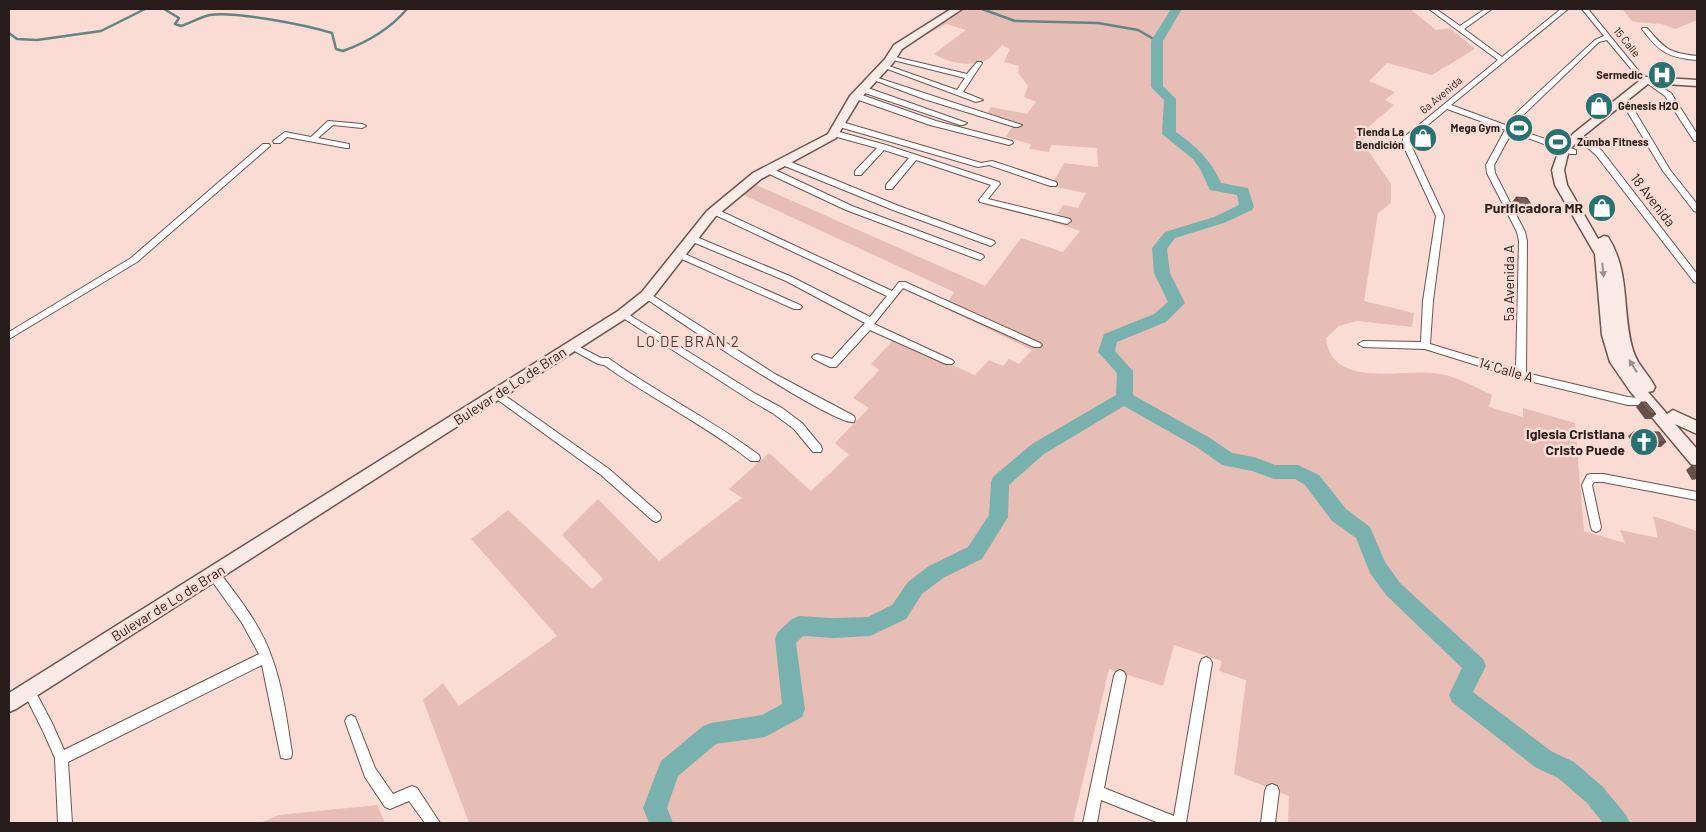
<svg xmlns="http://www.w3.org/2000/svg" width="1706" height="832" font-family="Barlow,sans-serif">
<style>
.green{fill:#e7beb5}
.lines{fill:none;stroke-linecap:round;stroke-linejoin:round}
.stream{stroke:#618583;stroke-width:2.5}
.river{fill:#79b1af;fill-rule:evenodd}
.street-casing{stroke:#6c544e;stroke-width:2}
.secondary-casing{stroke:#6c544e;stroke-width:3}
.street{fill:#fff;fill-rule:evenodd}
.secondary{fill:#faebe7;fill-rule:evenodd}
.wall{fill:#66514c}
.building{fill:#775e58;stroke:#53423e}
.oneway{fill:#9c8e8b}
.labels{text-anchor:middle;stroke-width:5;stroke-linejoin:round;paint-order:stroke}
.far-street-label{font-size:11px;fill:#281d1b;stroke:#fadcd5}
.far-poi-label{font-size:11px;font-weight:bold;fill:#281d1b;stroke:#fadcd5;text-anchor:end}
.street-label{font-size:14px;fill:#281d1b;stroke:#fadcd5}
.poi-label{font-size:14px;font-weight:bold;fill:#281d1b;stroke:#fadcd5;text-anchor:end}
.neighbourhood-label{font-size:15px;letter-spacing:1px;fill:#523b36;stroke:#fadcd5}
</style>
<rect width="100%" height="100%" fill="#fadcd5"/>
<path class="green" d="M953 9H1410L1436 30 1450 28 1475 49 1432 75 1387 63 1369 81 1395 92 1385 100 1394 105 1364 131 1363 143 1391 184V203L1378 213 1364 301 1414 313 1412 327 1357 321 1339 326 1326 338C1331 389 1400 369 1434 373 1455 375 1473 386 1492 395L1489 407 1523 417V408L1575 423 1584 531 1625 543 1620 530 1658 538 1653 516 1697 531V823H1288L1289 796 1234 774 1246 680 1219 671 1222 661 1174 645 1163 686 1109 669 1073 823H469L423 700 443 683 459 706 557 636 471 539 508 510 592 589 603 579 562 535 598 499 659 561 742 498 729 489 769 453 811 491 849 455 835 443 869 408 853 398 879 370 871 364 893 340 975 375 989 360 1003 366 1009 359 1019 364 1032 350 944 308 954 292 739 193 752 183 985 286 1021 238 1063 252 1080 231 1052 222 1063 205 1078 208 1086 193 1051 186 1064 163 1098 167 1097 148 1051 145 1049 152 1029 149 1031 144 1005 137 1013 126 985 118 991 107 1027 114 1036 102 1024 97 1028 86 1018 73 1019 66 1004 62 1010 49 1002 45C998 49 993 56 988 59 971 68 949 63 934 54L966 30 946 24 928 34 921 30Z
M1622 9H1697V22L1695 21 1675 29 1662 24 1633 22Z
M377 805 385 823H260L279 815Z"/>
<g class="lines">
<path class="stream" d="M164 9 179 18 175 24 181 26C191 23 200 17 210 15 235 11 306 25 332 33L336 49 343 51C368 42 389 30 407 9
M982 9 1015 21 1098 23 1138 30 1157 41
M9 33 17 39 37 40 101 31 145 9"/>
<path class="river" d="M1171 9H1182L1163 41V86L1176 99V132C1196 146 1211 160 1221 183L1248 188 1254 207 1252 210 1224 223 1175 238 1167 249 1170 273 1185 303 1166 322 1117 342 1115 351 1133 371V395L1210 438 1232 453 1254 457 1275 465H1298L1319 475 1346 509 1370 527 1385 562 1400 583 1483 659 1486 666 1473 692 1551 751 1574 762 1603 787 1626 815 1630 823H1603L1587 803 1558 778 1535 767 1452 702 1449 695 1462 668 1386 595 1370 573 1356 538 1332 521 1305 485 1295 479H1274L1252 471 1222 465 1198 448 1124 406 1044 454 1009 485 1008 517 982 559 943 578 922 594 906 619 870 636 833 638 803 636 796 643 805 709 802 717 765 737 716 744 678 776 667 808 673 823H649L643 808 661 761 703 726 711 723 762 715 782 704 775 639 778 632 792 619 799 616 833 618 868 617 892 605 908 582 929 566 968 547 989 515 991 482 993 477 1032 444 1116 395 1117 373 1098 352 1104 334 1154 314 1168 302 1154 273 1152 248 1165 232 1214 217 1239 205 1237 195 1210 190 1200 169 1193 159 1162 134 1164 100 1151 87V41Z"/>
<defs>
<path id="street" d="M1429 9H1436L1460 26 1485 9H1492L1464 29 1502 57 1561 9H1568L1451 105 1508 126 1512 117 1595 40 1604 36 1582 9H1588L1641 74 1671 93 1697 134V141H1694L1665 96 1637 76 1607 40 1599 42 1518 120 1514 128 1576 150V154H1570L1512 132 1494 165 1495 173 1525 232 1527 241 1526 373 1628 397 1651 399 1653 402 1651 405H1628L1521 379 1425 349 1363 347 1358 344 1363 341 1421 342 1423 301 1436 216 1403 145V138L1498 60ZM1447 109 1505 130 1486 165 1487 173 1517 232 1519 241 1516 370 1430 344 1433 301 1444 216 1411 145V139Z
M1643 28H1647C1665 49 1669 53 1697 56V60C1669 58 1659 52 1642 29Z
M891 56 967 74 977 62H981L982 63 963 92 983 100 976 102 882 67V65H886L957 90 965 78 889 59V57Z
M871 77H875L1022 125 1018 127H1015L924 99 871 79Z
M859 87H865L967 123 963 125H960L859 91Z
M853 94H859L936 121 1012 141 1013 143 1009 145 930 125 853 98Z
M1622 105H1628L1633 108 1670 170 1697 204V212L1694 211 1663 171 1627 111 1621 107Z
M328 121 362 124 366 126 362 128 333 125 318 138 349 144V148H346L287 137 280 143H274L273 141 285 132 311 137Z
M836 122H842L981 163 992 161 1056 182 1057 184 1056 186H1050L989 165 978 167 836 126Z
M830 131H836L886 145 999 182 1000 184 988 199 1070 219 1071 221 1067 224 980 202 979 200 991 185 916 160 892 189H886V185L909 158 884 150 861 175H855V171L877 148 830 135Z
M1581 138H1587L1602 151 1697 274V283L1694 282 1596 155 1581 142Z
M263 144H269L270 146 137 262 9 339V332L131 258Z
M780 160H786L899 206 994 241 995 243 991 246 988 245 893 210 780 164Z
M765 168H771L852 206 983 255 984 257 980 260 977 259 846 210 765 172Z
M714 208 892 291 899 282H905L1040 343 1042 345 1040 347H1034L903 288 874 324 952 360 954 362 952 364H946L870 330 836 367H830L814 359 812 357 814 355 817 354 832 359 865 323 786 281 688 240V236H694L792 277 870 317 887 296 711 213 710 211Z
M678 251 800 305 802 307 800 309H794L675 256 674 254Z
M647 292 775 374 854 416 855 419 854 422C835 427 669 315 644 297L643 295 644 293Z
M623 311 756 394 782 408 802 423 821 446 822 449 821 452H813L794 429 774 414 750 400 620 316 618 314Z
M572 343 601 358H608C657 393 711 419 759 455L760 458 759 461H751C705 425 652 399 604 365L598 364 569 348 567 346 569 344Z
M497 390 609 469 660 514 661 517 660 520 656 522 652 520 601 475 494 397 492 394Z
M1591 474H1603L1697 492V500L1603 482H1594L1592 485 1601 527 1600 530 1596 532 1592 530 1591 527 1582 485 1587 475Z
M213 568 217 569C238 597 261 625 272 658 283 688 287 721 292 753L291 758 286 759 281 758 280 753 262 665 68 762 72 823H58L55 758 43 731 23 691 25 687 29 685 33 687 52 723 64 750 259 654 242 623 209 577 207 573 209 569Z
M1206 657 1210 659 1212 663 1186 823H1159L1101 800 1097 823H1083L1114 676 1116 672 1120 670 1124 672 1126 676 1104 788 1174 816 1200 663 1202 659Z
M351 715 355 717 375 768 393 794 412 786 417 788 440 823H425L409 801 390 809 385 807 365 777 345 721 347 717Z
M1272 784 1277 786 1279 791 1275 823H1261L1265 791 1267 786Z"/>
<path id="secondary" d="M951 9H962L902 49 893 63 859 100 836 138 761 179 715 217 652 298 628 317 16 709 9 712V693L618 311 642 292 707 211 753 173 828 134 850 96 885 59 894 45Z
M1647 77 1697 80V86L1649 83 1582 137 1569 150 1564 170 1567 185 1598 239 1604 236 1608 237C1630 271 1622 310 1632 347 1637 366 1647 371 1655 387L1653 391 1648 392 1667 414 1673 410 1697 421V434L1675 424 1697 449V466L1691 464 1630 391 1610 362 1602 335 1595 254 1555 185 1552 170 1560 147 1574 133 1643 78Z"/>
</defs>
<use href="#street" class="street-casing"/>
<use href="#secondary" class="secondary-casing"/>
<use href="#street" class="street"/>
<use href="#secondary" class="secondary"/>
</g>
<path class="wall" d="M1516 197 1532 206 1528 212 1517 211 1512 202Z
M1641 402 1656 414 1651 419H1645L1636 407Z
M1633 432 1666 442 1661 447H1635L1628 436Z
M1697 465V479L1692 480 1686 470 1691 466Z"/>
<path class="building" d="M1516 197 1527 198 1532 206H1521Z
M1641 402H1646L1656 414H1650Z
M1633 432H1659L1666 442H1640Z
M1697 465V474L1691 466Z"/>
<defs><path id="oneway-solid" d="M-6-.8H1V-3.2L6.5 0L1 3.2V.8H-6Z" transform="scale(1.25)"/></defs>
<g class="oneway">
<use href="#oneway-solid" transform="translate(1603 270) rotate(84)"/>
<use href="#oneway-solid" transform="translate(1633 366) rotate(-122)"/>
</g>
<defs>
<symbol id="hospital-disc" viewBox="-11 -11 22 22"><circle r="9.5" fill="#277270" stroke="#fadcd5"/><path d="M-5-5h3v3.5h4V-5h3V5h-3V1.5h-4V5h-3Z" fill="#fff"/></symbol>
<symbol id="shop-disc" viewBox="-11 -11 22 22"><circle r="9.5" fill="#277270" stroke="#fadcd5"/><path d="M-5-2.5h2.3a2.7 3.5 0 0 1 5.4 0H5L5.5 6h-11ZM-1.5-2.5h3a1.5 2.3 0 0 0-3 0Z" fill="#fff"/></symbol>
<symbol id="stadium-disc" viewBox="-11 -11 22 22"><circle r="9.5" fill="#277270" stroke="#fadcd5"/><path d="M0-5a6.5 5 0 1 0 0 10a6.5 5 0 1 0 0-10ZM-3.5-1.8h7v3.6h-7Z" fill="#fff"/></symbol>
<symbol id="church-disc" viewBox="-11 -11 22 22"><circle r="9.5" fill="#277270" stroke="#fadcd5"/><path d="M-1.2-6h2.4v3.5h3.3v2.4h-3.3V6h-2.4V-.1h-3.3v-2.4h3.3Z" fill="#fff"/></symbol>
</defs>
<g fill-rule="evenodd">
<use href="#hospital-disc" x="1646" y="59" width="32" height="32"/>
<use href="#shop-disc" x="1583" y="90" width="32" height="32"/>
<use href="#stadium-disc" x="1503" y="112" width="32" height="32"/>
<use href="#shop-disc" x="1407" y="122" width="32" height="32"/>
<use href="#stadium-disc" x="1542" y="126" width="32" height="32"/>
<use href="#shop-disc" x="1586" y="192" width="32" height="32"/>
<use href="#church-disc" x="1628" y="426" width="32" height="32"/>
</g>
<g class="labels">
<g class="far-street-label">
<text transform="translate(1627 42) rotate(51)" y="4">15 Calle</text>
<text transform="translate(1441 95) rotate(-40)" y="4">6a Avenida</text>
</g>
<g class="far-poi-label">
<text x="1643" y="79">Sermedic</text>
<text x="1618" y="110" text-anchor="start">Génesis H2O</text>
<text x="1500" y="132">Mega Gym</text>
<text x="1404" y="136">Tienda La<tspan x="1404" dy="13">Bendición</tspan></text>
<text x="1577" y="146" text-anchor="start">Zumba Fitness</text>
</g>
<g class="street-label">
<text transform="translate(1653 200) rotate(52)" y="5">18 Avenida</text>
<text transform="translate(1509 283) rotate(-90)" y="5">5a Avenida A</text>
<text transform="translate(1506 370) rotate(16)" y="5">14 Calle A</text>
<text transform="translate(510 386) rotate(-33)" y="5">Bulevar de Lo de Bran</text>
<text transform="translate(168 603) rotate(-32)" y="5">Bulevar de Lo de Bran</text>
</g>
<g class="poi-label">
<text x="1583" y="213">Purificadora MR</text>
<text x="1625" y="439">Iglesia Cristiana<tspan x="1625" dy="16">Cristo Puede</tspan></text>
</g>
<g class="neighbourhood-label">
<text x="688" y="347">LO DE BRAN 2</text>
</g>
</g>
<rect width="1706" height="832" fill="none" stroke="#281d1b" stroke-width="20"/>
</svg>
